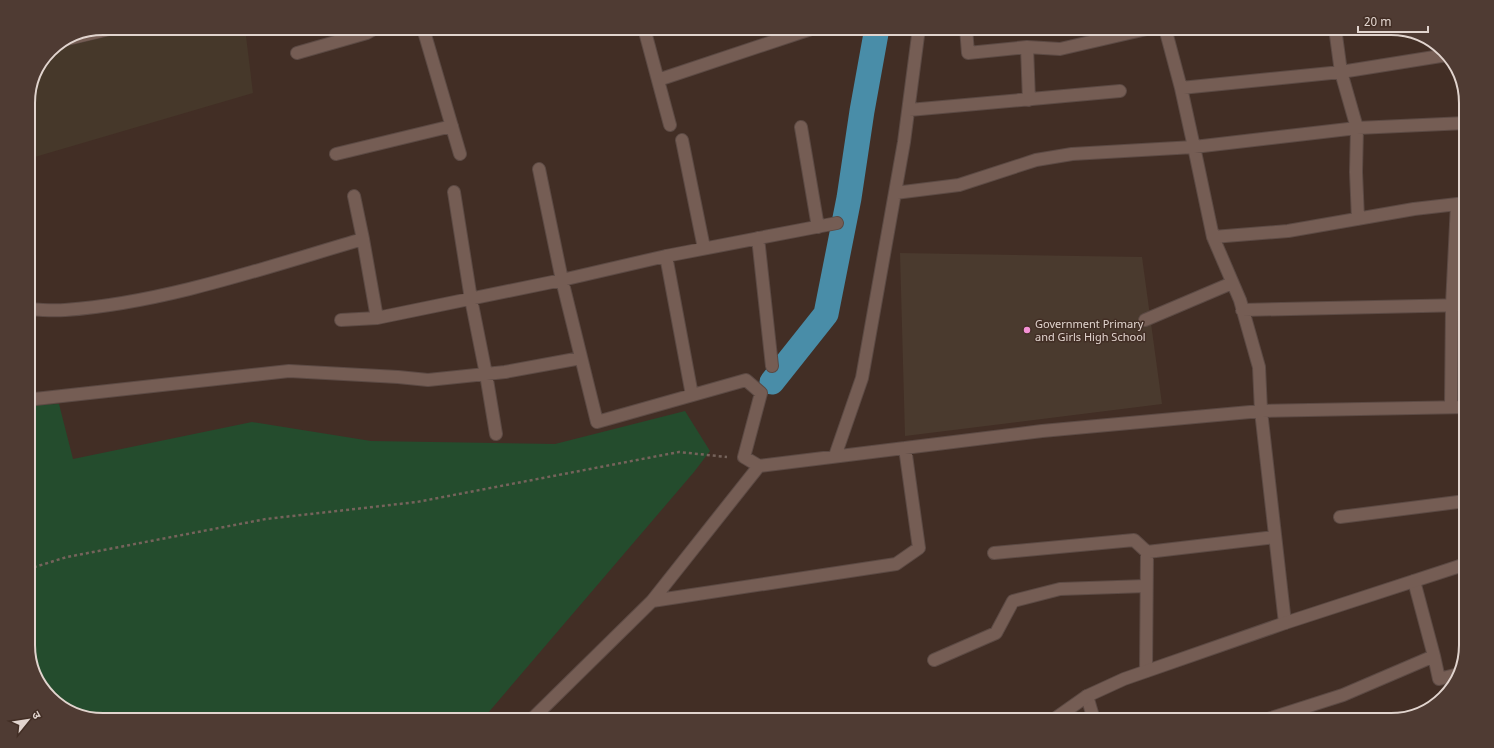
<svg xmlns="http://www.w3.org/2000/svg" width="1494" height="748" font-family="Georgia,'Noto Sans Devanagari',serif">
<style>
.industrial{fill:#46382a}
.education{fill:#4a3a2e}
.green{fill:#244c2d}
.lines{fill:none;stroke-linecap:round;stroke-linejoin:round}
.canal{stroke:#498da8;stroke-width:25}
.service-casing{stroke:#5c4a44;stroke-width:12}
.minor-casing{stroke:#5c4a44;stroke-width:14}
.tertiary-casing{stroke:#5c4a44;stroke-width:14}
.path{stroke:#75635b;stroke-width:2.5;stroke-dasharray:3 3;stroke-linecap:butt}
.service{stroke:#755d54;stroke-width:11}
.minor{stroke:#755d54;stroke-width:12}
.tertiary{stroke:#755d54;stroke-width:12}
.poi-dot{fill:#f491d4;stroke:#422e25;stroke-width:1.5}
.labels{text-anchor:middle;stroke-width:3;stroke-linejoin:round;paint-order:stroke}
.poi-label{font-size:11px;fill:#e1d4ce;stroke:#422e25;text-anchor:start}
.rim{fill:none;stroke:#e1d4ce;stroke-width:2}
</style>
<rect width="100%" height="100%" fill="#422e25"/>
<path class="industrial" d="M103 28H245L253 93 28 159V98L50 50 74 34Z"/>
<path class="education" d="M900 253 1142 257 1162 404 905 436Z"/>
<path class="green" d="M59 404 73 459 252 422 371 441 555 444 685 411 710 451 694 472 482 720H103L70 712 41 687 28 650V405Z"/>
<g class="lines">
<path class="canal" d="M772 382 826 314 849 198 862 111 877 28"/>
<defs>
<path id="service" d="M63 41 118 28"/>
<path id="minor" d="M423 28 460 154
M644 28 670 125
M966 28 968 53 1027 47 1060 49 1151 28
M1165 28 1181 88 1194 147 1213 237 1240 300 1259 367 1261 411 1285 623
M1335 28 1341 72 1357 128 1356 172 1358 219
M1027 47 1029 100
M297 53 367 33 376 28
M658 80 811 29
M1181 88 1341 72 1447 55
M909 110 1120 91
M801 127 818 227
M682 140 704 248
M336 154 452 126
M539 169 562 280 597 422 746 380 761 393 744 457 759 466 1042 431 1261 411 1466 407
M454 192 471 299 486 374 496 434
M895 193 959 185 1036 160 1072 154 1194 147 1357 128 1466 123
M354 196 363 239
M1213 237 1288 231 1414 209 1466 203
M758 238 772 366
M666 256 692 395
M28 309C40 310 53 311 65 310 164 303 267 267 363 239L377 318 562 280 666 256 837 223
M1242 310 1466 305
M341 320 377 318
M1145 320 1232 283
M35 399 289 371 398 377 428 380 505 372 581 358
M1451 407 1452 305 1457 204
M835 456 862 378 904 142 919 28
M1340 517 1466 501
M994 553 1134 540 1147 552 1275 537
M1414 581 1434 656 1439 679 1459 674
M652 601 896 564 919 548 905 448
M934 660 996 633 1013 601 1060 589 1146 586
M1146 671 1147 552
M1087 696 1094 720
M531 720 652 601 759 466
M1265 720 1343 695 1434 656"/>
<path id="tertiary" d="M1053 720 1087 696 1124 679 1285 623 1466 564"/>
</defs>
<use href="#service" class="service-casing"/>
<use href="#minor" class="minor-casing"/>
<use href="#tertiary" class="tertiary-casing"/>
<path class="path" d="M28 569 67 557 266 519 417 502 679 452 727 457"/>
<use href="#service" class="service"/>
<use href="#minor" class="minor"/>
<use href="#tertiary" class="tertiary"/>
</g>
<circle class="poi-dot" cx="1027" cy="330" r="4"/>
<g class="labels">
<g class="poi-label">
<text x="1035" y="328">Government Primary<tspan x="1035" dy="13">and Girls High School</tspan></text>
</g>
</g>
<path d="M0 0H1494V748H0ZM103 35H1391A68 68 0 0 1 1459 103V645A68 68 0 0 1 1391 713H103A68 68 0 0 1 35 645V103A68 68 0 0 1 103 35Z" fill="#4f3b33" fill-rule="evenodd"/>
<path class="rim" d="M103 35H1391A68 68 0 0 1 1459 103V645A68 68 0 0 1 1391 713H103A68 68 0 0 1 35 645V103A68 68 0 0 1 103 35Z"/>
<g transform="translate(28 720) rotate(60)" stroke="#422e25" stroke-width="3" paint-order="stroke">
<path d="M0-3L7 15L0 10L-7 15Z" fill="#e1d4ce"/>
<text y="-6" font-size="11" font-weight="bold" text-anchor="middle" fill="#e1d4ce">उ</text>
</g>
<path d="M1358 26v6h70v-6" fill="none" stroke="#e1d4ce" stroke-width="2"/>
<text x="1364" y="26" font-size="12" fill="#e1d4ce" stroke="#422e25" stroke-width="3" paint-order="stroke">20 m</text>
</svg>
